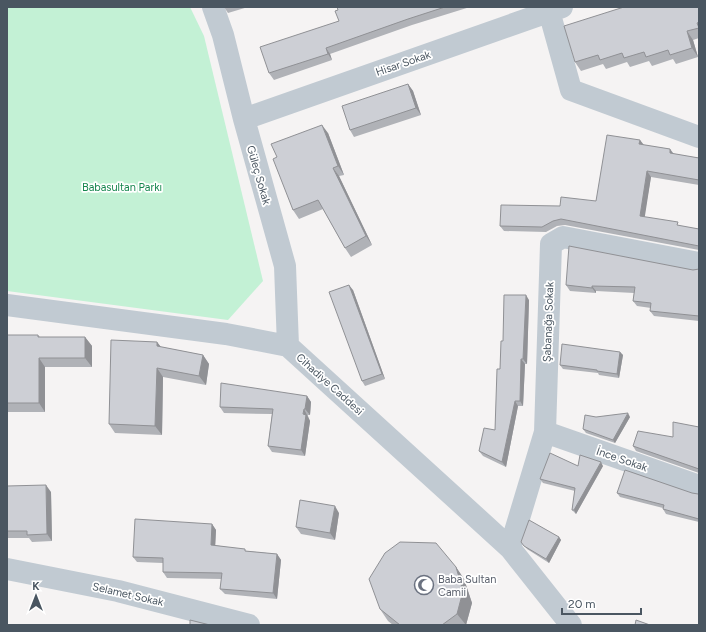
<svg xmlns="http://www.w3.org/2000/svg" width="706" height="632" font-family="Figtree,sans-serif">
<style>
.green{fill:#c3f1d5}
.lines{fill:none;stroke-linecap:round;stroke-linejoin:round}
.minor{stroke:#c1cad2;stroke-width:22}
.wall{fill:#b0b2b7}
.shaded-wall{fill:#909195}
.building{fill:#cdcfd5;stroke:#909195}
.labels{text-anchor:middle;stroke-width:3.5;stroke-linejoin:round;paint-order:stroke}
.street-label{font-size:11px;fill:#4a5661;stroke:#fff}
.park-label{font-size:11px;fill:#17864f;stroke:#fff}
.worship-label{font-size:11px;fill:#5b616d;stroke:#fff;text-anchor:start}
</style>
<rect width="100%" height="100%" fill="#f5f3f3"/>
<path class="green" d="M7 7H190L204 36 263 281 228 320 7 291Z"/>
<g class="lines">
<path class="minor" d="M213 7 223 35 244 119 285 266 288 346
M549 11 571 90 699 137
M244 119 562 7
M7 305 226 334 288 346 510 548 571 625
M545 432 699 486
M510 548 545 432 551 244 563 237 699 263
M7 569 118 591 249 625"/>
</g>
<path class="wall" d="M224 7H248L228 13Z
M337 7H470L412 25 330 54 332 60 274 80 269 73 339 21 338 10Z
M699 7V38L693 40 698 57 676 64 673 59 652 66 649 61 630 67 627 62 606 69 603 64 581 71 575 62Z
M408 84 413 91 421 115 354 137 350 130Z
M328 133 344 175 339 176 372 245 351 257 345 248 323 209 299 219 293 210 277 157Z
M643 145 670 149 674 154 699 158V185L651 177 644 217 680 226 699 229V250L565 225 557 226 546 232 504 231 500 226 560 206 596 201Z
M699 269V321L654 316 650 311 651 308 637 306 633 301 634 293 596 291V293L570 291 566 285Z
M353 290 385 379 365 386 362 381Z
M529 300 527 364H525L523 406H518L506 467 483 456 479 451 495 430 500 369 503 341Z
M7 335H38L40 337H85L92 346V367H45V412H7Z
M157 342 161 347 203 355 209 364 206 385 163 377 162 435 115 433 109 424Z
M620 352 623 355 619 378 599 375 598 373 563 369 560 365Z
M307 396 311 402 310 415H308V416L310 421 305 456 272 452 268 446 272 414 224 413 220 407Z
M596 417H630L615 443 586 433 583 429Z
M699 427V473L636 451 633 446 673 437Z
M578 466H603L576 514 572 510 575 491 543 483 540 479Z
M7 486 51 492 52 541 32 542 29 538H8L7 536Z
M617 493 698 494 699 493V522L666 514 663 509V508L620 497Z
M339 513 335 540 301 534 296 527Z
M212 524 216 530 215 545 247 551 277 554 281 560 277 599 225 594 220 589 222 579 167 578 163 572V563L137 562 133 557Z
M559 537 561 540 549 563 527 549 521 542Z
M456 567 464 579 472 603 466 625H393L388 621 380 609Z"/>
<path class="shaded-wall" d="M687 31 693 40 698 57 692 48Z
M326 48 330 54 332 60 328 54Z
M408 84 413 91 421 115 416 108Z
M322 125 328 133 344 175 338 166Z
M640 140 644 145 639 144Z
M670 149 674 155 670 153Z
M333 168 339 176 372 245 366 236Z
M647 171 651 177 644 222 640 216Z
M349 285 353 290 385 379 382 374Z
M592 286 596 291V293L592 288Z
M526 295 529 300 527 364 523 359Z
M85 337 92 346V367L85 358Z
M157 342 164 351 157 346Z
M620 352 623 355 619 378 617 374Z
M203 355 209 364 206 385 199 376Z
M39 358 45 367V412L39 403Z
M521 359 525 364 523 406 520 401Z
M157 368 163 377 162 435 155 426Z
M307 396 311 402 310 415 305 409Z
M515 401 518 406 506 467 502 462Z
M304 409 310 421 305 456 301 450Z
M628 413 630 417 615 443 613 440Z
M601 462 603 466 576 514 574 510Z
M46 485 51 492 52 541 47 534Z
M335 506 339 513 335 540 330 533Z
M212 524 216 530 215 551 211 545Z
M559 537 561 540 549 563 546 559Z
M277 554 281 560 277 599 273 593Z
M456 567 464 579 472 603 466 625 457 614Z"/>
<path class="building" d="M337 7H445L408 19 326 48 328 54 269 73 260 47 339 21 335 11 338 10Z
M624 7H699V22L697 23 699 28 687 31 692 48 670 55 668 50 646 57 644 52 624 58 622 53 600 60 598 55 575 62 564 26Z
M408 84 416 108 350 130 342 106Z
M322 125 338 166 333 168 366 236 345 248 318 200 293 210 273 159 277 157 271 144Z
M607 135 640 140 639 144 670 149V153L699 158V180L647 171 640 216 678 222 677 225 699 229V246L561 219 553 221 542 227 500 226 501 205 560 206 561 197 596 201Z
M569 246 693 270 699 269V316L650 311 651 303 633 301 635 287 592 286V288L566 285Z
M349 285 382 374 362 381 329 292Z
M504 295H526L523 359H521L520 401H515L502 462 479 451 484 428 495 430 497 369H500L501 341H503Z
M7 335H38V337H85V358H39V403H7Z
M111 340 157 342V346L203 355 199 376 157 368 155 426 109 424Z
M562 344 620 352 617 374 597 371V370L560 365Z
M221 383 307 396 305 409H304L303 414 306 415 301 450 268 446 273 409 220 407Z
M628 413 613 440 583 429 585 415 596 417Z
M673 422 699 427V469L633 446 638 431 673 437Z
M550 453 578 466 580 455 601 462 574 510H572L575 488 540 479Z
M625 470 692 493 698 494 699 493V519L663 509 664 505 617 493Z
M46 485 47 534 27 535V531H7V486Z
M300 500 335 506 330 533 296 527Z
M135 519 212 524 211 545 245 549V551L277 554 273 593 220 589 222 573 163 572V558L133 557Z
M529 520 559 537 546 559 524 546 521 542Z
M400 542 436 543 456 567 463 591 457 614 442 625H400L380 609 369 579 385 553Z
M190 620 210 625H190Z
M636 620 650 625H635Z"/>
<defs>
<symbol id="mosque-ring" viewBox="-11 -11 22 22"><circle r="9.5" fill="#fff" stroke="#6b7280" stroke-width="1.5"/><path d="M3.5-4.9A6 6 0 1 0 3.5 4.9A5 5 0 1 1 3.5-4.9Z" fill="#6b7280"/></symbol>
</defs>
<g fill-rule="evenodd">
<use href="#mosque-ring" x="413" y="574" width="22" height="22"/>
</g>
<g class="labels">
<g class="street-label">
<text transform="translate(403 63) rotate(-19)" y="4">Hisar Sokak</text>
<text transform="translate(259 175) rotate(74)" y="4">Güleç Sokak</text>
<text transform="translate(548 322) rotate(-88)" y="4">Şabanağa Sokak</text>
<text transform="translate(330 384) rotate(42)" y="4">Cihadiye Caddesi</text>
<text transform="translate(622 459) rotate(19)" y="4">İnce Sokak</text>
<text transform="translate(128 594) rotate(13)" y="4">Selamet Sokak</text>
</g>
<g class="park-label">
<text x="122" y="191">Babasultan Parkı</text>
</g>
<g class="worship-label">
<text x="438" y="583">Baba Sultan<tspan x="438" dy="13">Camii</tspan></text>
</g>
</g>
<rect width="706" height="632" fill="none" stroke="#4a5661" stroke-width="16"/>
<g transform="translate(36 596)" stroke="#ffffff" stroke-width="3" paint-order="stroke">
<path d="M0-3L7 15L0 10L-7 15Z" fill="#4a5661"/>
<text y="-6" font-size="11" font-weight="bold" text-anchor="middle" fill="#4a5661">K</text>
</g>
<path d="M562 608v6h79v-6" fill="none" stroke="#4a5661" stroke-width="2"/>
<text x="568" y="608" font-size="12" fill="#4a5661" stroke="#ffffff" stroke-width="3" paint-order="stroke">20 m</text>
</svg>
